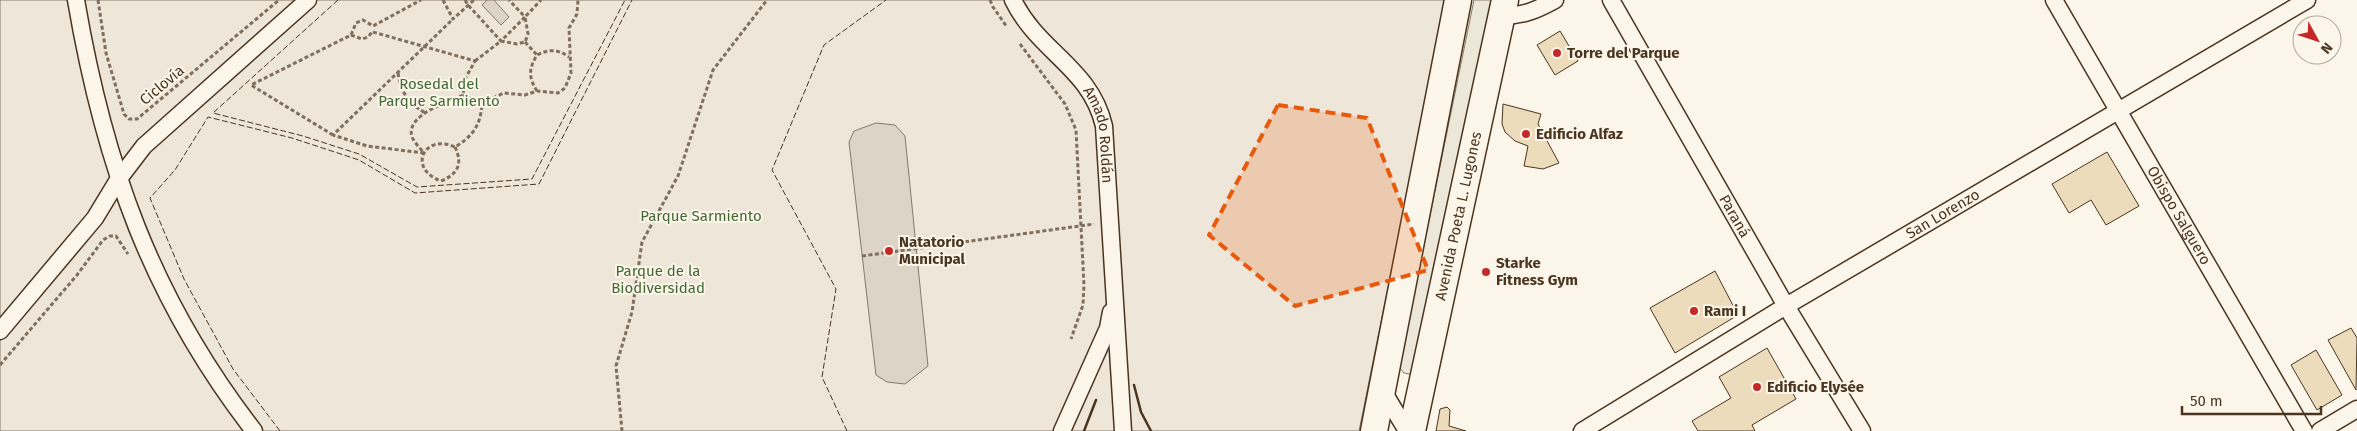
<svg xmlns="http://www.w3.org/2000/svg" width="2357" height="431" font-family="'Fira Sans',sans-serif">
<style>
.green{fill:#ede6d9;stroke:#887966}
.parking{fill:#ede7d9;stroke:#887966}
.water{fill:#dcd4c6;stroke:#887966}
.building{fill:#ecdcbc;stroke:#4a3520}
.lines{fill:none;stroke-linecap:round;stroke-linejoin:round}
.minor-casing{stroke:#4a3520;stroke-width:19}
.primary-casing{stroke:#4a3520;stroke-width:29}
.path{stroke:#7f6f5c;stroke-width:3;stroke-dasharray:4 2.5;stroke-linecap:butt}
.minor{stroke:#fbf6e9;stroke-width:16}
.primary{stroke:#fbf6e9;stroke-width:26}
.fence{stroke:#4a3520;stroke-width:1;stroke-dasharray:6 2.5;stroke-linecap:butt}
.wall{stroke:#4a3520;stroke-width:2.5}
.marked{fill:#e8590c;fill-opacity:0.2;stroke:#e8590c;stroke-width:4;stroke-dasharray:10 6;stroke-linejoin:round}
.poi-dot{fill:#c62828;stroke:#fbf6e9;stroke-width:2}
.labels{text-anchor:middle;stroke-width:4;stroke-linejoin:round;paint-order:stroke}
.poi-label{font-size:15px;font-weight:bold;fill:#4a3520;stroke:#fbf6e9;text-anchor:start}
.park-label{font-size:15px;fill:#436837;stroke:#fbf6e9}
.street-label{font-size:15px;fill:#4a3520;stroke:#fbf6e9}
</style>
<rect width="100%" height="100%" fill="#fbf6e9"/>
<path class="green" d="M0 0H1446L1359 431H0Z"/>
<path class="parking" d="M1474 0H1493L1414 373 1409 374 1404 373 1399 367Z"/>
<path class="water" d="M487 0H494L509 17 501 25 482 5Z
M876 123 895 125 905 136 928 366 905 384 887 382 876 375 849 142 854 131Z"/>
<path class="building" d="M1560 31 1578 61 1555 75 1537 45Z
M1503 104 1541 114 1538 124 1559 163 1543 169 1524 166 1528 146 1515 141 1505 132 1502 124Z
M2107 152 2139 206 2106 225 2091 200 2069 213 2052 184Z
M1715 271 1738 315 1675 353 1650 308Z
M2351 328 2357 338 2356 390 2328 340Z
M1767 348 1796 399 1752 425 1755 431H1698L1692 421 1731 398 1719 377Z
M2316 350 2342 395 2317 410 2291 365Z
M1447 407 1450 410 1449 426 1466 431H1436L1440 409Z"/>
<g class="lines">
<defs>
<g id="minor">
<path d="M76 0C104 164 151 298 254 431"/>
<path id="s1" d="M1013 0C1039 53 1090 67 1104 126L1123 431"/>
<path id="s2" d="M1611 0 1786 306 1862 431"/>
<path id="s3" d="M2054 0 2304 431"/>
<path d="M1501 16C1523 16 1537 10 1555 0"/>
<path d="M0 331 95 218 118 180 144 146 308 0"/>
<path d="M1383 391 1407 431"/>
<path d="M1062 431 1108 328 1111 312"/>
<path id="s4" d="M1582 431 1786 306 2307 0"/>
<path d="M2320 431 2357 409"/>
</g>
<g id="primary">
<path d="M1374 431 1458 0"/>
<path id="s5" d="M1412 431 1505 0"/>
</g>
</defs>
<use href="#minor" class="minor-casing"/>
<use href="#primary" class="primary-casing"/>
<path class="path" d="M98 0 106 53 124 114 129 119H137L279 0
M443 0 453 19 474 0
M465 0 468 5 501 41 525 17 509 0
M990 0 993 7 1007 27
M373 32 475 61 465 79 463 95C448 102 405 115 412 137 414 142 420 148 424 153L367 146 333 135 453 19
M351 35 362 39 368 37 373 31
M525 42 537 55
M1020 44 1065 104 1076 130 1084 285 1083 305 1071 339
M475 61 501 41 517 44 525 42 528 34 525 17 541 0
M398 73C401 93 408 102 425 113
M537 91C528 77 529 68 537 55 549 49 558 49 569 57
M463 95 482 103 504 93 525 95 537 91 558 93 565 88 571 73 569 28 577 14 578 0
M333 135 251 85 351 35 356 23 363 20 373 26 421 0
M455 147C463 164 458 174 441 181 406 168 425 133 455 147 473 136 481 125 482 103
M862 256 1094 224
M0 365 77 275 103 240 110 236H116L128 254
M622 431 616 366 632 312 642 242 678 176 713 70 767 0"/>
<use href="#minor" class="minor"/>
<use href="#primary" class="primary"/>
<path class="fence" d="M338 0 213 113 303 136 359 154 417 187 532 179 625 0
M280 431 233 369 184 279 150 198 175 170 208 117 292 138 359 160 415 193 539 184 632 0
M847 431 822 377 836 289 772 170 824 45 886 0"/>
<path class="wall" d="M1134 385 1141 412 1151 431
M1084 431 1096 400"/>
</g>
<path class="marked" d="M1278 105 1367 118 1428 270 1295 306 1209 235Z"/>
<g class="poi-dot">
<circle cx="1557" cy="53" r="5"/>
<circle cx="1526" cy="134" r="5"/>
<circle cx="889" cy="251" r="5"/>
<circle cx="1486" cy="272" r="5"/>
<circle cx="1694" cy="311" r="5"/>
<circle cx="1757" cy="387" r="5"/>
</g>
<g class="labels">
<g class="poi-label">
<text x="1567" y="58">Torre del Parque</text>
<text x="1536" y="139">Edificio Alfaz</text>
<text x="899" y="247">Natatorio<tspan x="899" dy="17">Municipal</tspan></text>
<text x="1496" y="268">Starke<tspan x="1496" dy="17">Fitness Gym</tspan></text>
<text x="1704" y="316">Rami I</text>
<text x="1767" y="392">Edificio Elysée</text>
</g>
<g class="park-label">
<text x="439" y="89">Rosedal del<tspan x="439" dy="17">Parque Sarmiento</tspan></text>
<text x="701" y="221">Parque Sarmiento</text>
<text x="658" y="276">Parque de la<tspan x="658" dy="17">Biodiversidad</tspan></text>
</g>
<g class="street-label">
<text transform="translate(162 85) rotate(-40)" y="5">Ciclovía</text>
<text dy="5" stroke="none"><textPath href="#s1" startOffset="165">Amado Roldán</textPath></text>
<text dy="5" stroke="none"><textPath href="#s4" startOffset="421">San Lorenzo</textPath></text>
<text dy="5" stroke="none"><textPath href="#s5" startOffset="220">Avenida Poeta L. Lugones</textPath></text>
<text dy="5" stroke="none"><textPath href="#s2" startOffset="249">Paraná</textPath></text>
<text dy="5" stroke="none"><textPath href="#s3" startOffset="249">Obispo Salguero</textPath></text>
</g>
</g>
<g transform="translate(2317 40) rotate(130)"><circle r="24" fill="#fbf6e9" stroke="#b4a999"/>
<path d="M0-4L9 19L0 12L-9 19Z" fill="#c62828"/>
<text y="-8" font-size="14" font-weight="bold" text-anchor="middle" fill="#4a3520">N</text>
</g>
<path d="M2182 406v8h139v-8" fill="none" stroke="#4a3520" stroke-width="2.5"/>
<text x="2190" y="406" font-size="15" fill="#4a3520" stroke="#fbf6e9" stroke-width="4" paint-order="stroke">50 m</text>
</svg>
